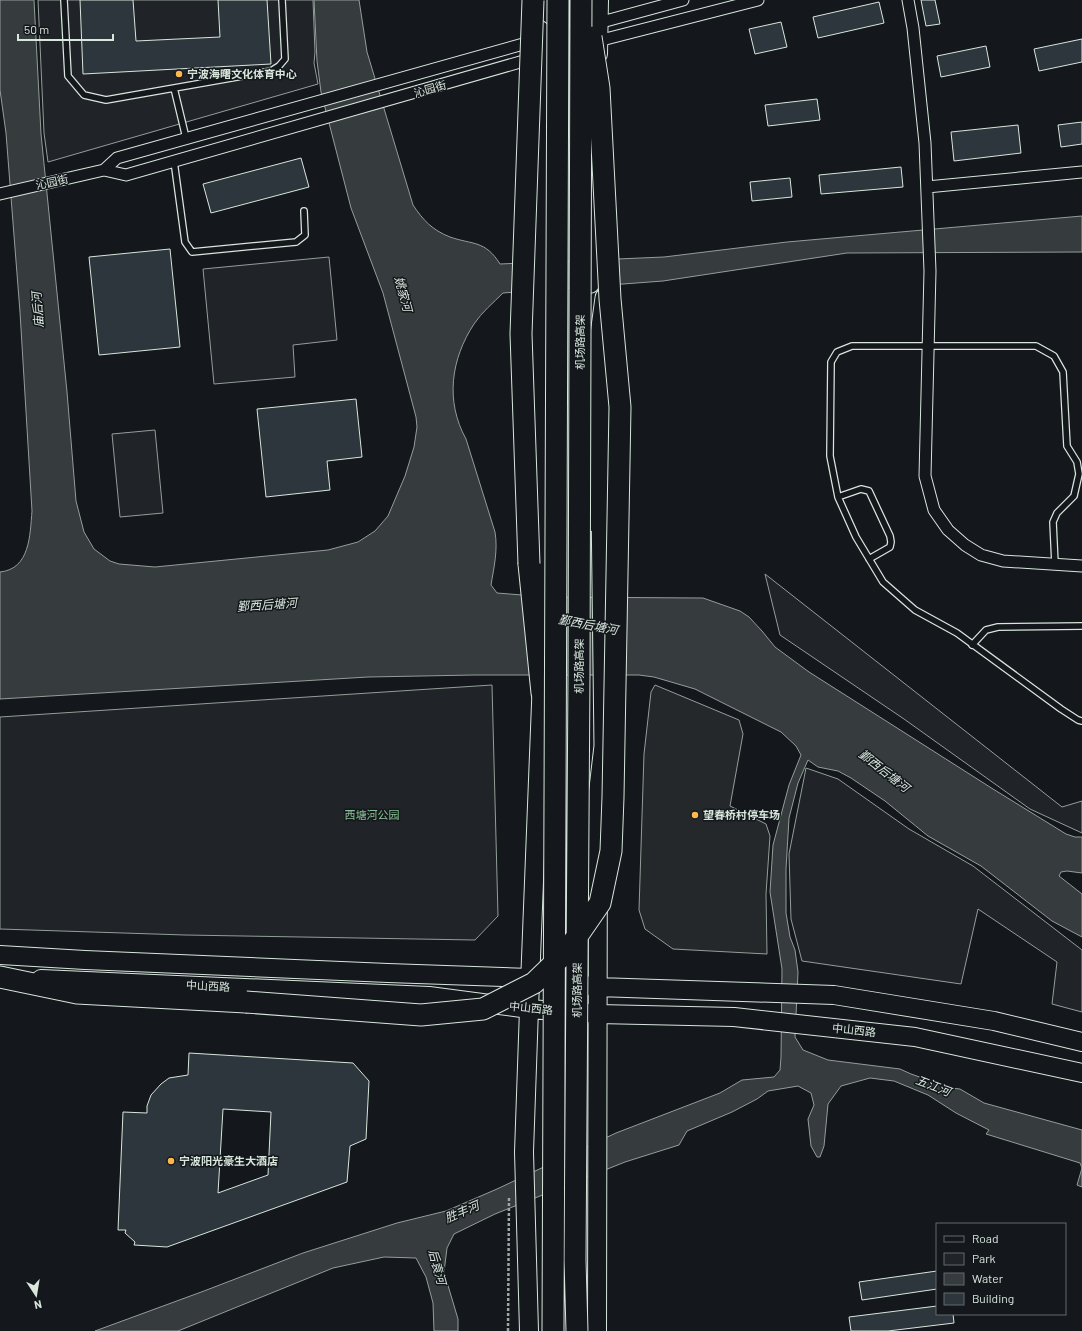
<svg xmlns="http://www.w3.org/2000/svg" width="1082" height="1331" font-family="Barlow,'Noto Sans SC',sans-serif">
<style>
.green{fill:#202428;stroke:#939e99}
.parking{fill:#24282b;stroke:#939e99}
.water{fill:#363b3e;stroke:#939e99}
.building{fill:#2c363c;stroke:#d8e6dc;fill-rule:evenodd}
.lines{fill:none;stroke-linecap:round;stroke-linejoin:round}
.lane-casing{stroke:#d8e6dc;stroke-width:8}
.street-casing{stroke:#d8e6dc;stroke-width:13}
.primary-casing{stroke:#d8e6dc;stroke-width:20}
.highway-casing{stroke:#d8e6dc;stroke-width:23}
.path{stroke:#9da8a2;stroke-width:2.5;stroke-dasharray:3 2;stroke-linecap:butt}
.lane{stroke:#14181c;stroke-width:5.5}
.street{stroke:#14181c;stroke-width:11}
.primary{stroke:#14181c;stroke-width:18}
.highway{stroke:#14181c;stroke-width:21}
.highway-bridge-casing{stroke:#d8e6dc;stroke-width:23;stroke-linecap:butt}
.highway-bridge{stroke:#14181c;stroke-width:21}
.poi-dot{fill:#ffb74d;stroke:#14181c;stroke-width:1.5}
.labels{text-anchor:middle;stroke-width:3;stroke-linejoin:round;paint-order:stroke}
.poi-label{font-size:11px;font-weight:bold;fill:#d8e6dc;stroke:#14181c;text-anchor:start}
.street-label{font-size:11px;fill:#d8e6dc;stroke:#14181c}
.park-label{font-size:11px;fill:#8ac095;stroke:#14181c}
.water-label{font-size:12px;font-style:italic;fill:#d8e6dc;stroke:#14181c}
</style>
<rect width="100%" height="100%" fill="#14181c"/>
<path class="green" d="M38 0H313L315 52 314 63 318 84 48 162 44 133Z
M329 257 337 340 293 345 295 377 214 384 203 269Z
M155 430 163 513 120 517 112 434Z
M765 574 1062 807 1082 801V833L1030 809 904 719 780 635Z
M492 685 498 916 475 940 185 935 0 929V717Z
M806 768 838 779 909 829 973 866 1082 950V1012L1052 1004 1057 962 978 909 961 984 802 961 791 919 789 854Z"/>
<path class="parking" d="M655 685 739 720 743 734 730 806 766 824 770 836 766 894 767 954 673 949 645 929 639 910 644 754 651 692Z"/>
<path class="water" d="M0 0H34L41 134 67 392 76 501 84 532 94 549 110 561 119 564 155 567 328 550 358 542 375 531 388 516 405 476 414 447 417 427 416 417 383 293 351 208 321 92 317 61 314 0H359L367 52 413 205C423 220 432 230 450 237 473 245 485 240 500 264L664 257 787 242 1082 216V252L847 253 663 281 503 293C493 303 482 312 474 324 451 359 445 401 466 439L495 532C498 550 494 567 491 585L497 593 547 597 703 598 740 611 749 617 762 631 775 647 809 672 993 789 1066 834 1075 837H1082V873L1067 871 1061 872 1059 876 1082 894V937L1052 921 981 866 928 836 885 801 851 778 838 771 818 767 808 760 798 783 789 818 786 869V913L790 937 795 950 798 972 795 1037 803 1050 828 1060 900 1069 911 1074 951 1088 960 1089 984 1103 1082 1130V1187L1077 1185 1082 1168 1080 1163 986 1134 989 1130 956 1113 928 1095 894 1081 870 1078 841 1086 828 1104 824 1146 820 1157H817L811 1146 808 1119 814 1105 811 1093 798 1086 768 1091 757 1099 732 1112 687 1131 679 1145 625 1162 495 1214 454 1234 447 1248 444 1272 458 1319V1331H434L433 1303 426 1277 416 1258 384 1257 333 1268 178 1331H95L204 1291 303 1253 397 1223 446 1211 497 1189 616 1133 720 1093 742 1080 774 1077 780 1070 781 1057 782 969 770 892 773 845 789 785 801 755 796 746 781 732 695 689 654 677 639 675H474L368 677 0 699V572C30 569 30 535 32 511L20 312 6 133 0 90Z"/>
<path class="building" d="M80 0H133L136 41 220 37 218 0H267L271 64 83 74Z
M921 0H935L940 24 926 26Z
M879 2 884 23 818 38 813 17Z
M781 22 787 47 755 54 749 29Z
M1082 39V62L1039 71 1034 49Z
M986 46 990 67 941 77 937 56Z
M817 99 820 120 768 126 765 105Z
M1082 122V144L1061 147 1058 125Z
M1018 125 1021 153 954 161 951 132Z
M301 158 309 187 211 213 203 184Z
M901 167 903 187 821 194 819 175Z
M790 178 792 197 752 201 750 182Z
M170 249 180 347 99 355 89 257Z
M356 399 362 457 327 461 330 490 266 497 257 409Z
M189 1053 353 1063 369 1081 366 1139 350 1146 347 1182 167 1247 134 1245 135 1242 125 1233 126 1230H118L123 1112 147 1113V1106L151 1095 161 1084 169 1078 188 1075ZM223 1109 271 1112 268 1175 218 1193Z
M937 1271V1289L862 1300 859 1282Z
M937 1306V1314H953L954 1323 888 1331H851L849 1317Z"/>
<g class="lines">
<defs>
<path id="lane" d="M64 0 68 76 84 95 106 100 271 71 279 66 285 59 282 0
M174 88 186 138
M174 161 185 242 192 252 296 242 305 235 304 211
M838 497 861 489 869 491 890 536 891 542 890 547 869 559
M1055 564 1053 522 1057 513 1074 496 1079 474 1077 462 1067 446 1063 372 1054 356 1036 346H852L837 352 831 362 830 456 838 497 856 537 883 582 915 610 957 633 1061 709 1078 720 1082 721
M972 645 986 630 998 627 1082 626"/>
<path id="street" d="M908 0 913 28 925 143 930 271 925 476 934 510 948 530 965 545 981 555 1003 561 1082 566
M554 35 683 0
M555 52 758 0
M104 170 117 158 534 41
M927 187 1082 172
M0 194 104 170 126 175 534 58"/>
<path id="primary" d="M540 30 542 56 540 310 542 613
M598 54 599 0
M590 284 594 160
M589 430 592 522
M0 955 85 960 388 973 530 978 598 987 834 995 994 1021 1082 1042
M41 979 429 996 529 1009 598 1014 734 1017 915 1037 1082 1073
M529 1331 524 1152 529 1009 542 678
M597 1331 598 792"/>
<path id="highway" d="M529 564 542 693
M598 805 605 746 600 342 606 298
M0 977 77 993 246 1002"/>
</defs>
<use href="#lane" class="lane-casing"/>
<use href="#street" class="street-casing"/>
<use href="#primary" class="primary-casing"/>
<use href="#highway" class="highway-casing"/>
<path class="path" d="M508 1331 509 1196"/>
<use href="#lane" class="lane"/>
<use href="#street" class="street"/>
<use href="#primary" class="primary"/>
<use href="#highway" class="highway"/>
<defs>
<path id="highway-bridge" d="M529 564 521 334 533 0
M246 1002 421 1015 483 1009 534 983 567 951 600 903 611 851 613 797 620 407 610 299 599 88 591 37
M553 1331 558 0
M577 1331 575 1260 579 675 581 0"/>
</defs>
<use href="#highway-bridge" class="highway-bridge-casing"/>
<use href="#highway-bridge" class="highway-bridge"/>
</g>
<g class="poi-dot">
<circle cx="179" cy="74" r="4"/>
<circle cx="695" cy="815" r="4"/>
<circle cx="171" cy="1161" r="4"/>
</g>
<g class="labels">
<g class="poi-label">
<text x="187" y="78">宁波海曙文化体育中心</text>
<text x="703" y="819">望春桥村停车场</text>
<text x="179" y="1165">宁波阳光豪生大酒店</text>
</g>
<g class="street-label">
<text transform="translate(430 89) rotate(-16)" y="4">沁园街</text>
<text transform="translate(52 182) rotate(-13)" y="4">沁园街</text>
<text transform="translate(580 342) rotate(-90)" y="4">机场路高架</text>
<text transform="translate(579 666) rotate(-90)" y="4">机场路高架</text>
<text transform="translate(208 986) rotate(3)" y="4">中山西路</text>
<text transform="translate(577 990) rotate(-90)" y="4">机场路高架</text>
<text transform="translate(531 1008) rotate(6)" y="4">中山西路</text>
<text transform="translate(854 1030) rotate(6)" y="4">中山西路</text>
</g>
<g class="park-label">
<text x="372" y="819">西塘河公园</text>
</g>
<g class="water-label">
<text transform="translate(403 294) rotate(75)" y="4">姚家河</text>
<text transform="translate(38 310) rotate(-94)" y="4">庙后河</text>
<text transform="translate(267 605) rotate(-4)" y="4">鄞西后塘河</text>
<text transform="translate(588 625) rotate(11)" y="4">鄞西后塘河</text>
<text transform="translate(884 771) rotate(38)" y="4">鄞西后塘河</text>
<text transform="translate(933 1086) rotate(21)" y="4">五江河</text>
<text transform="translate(462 1212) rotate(-23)" y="4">胜丰河</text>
<text transform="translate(437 1267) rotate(75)" y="4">后袁河</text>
</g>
</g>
<rect x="936" y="1223" width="130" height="92" fill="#14181c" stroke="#626a69"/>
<rect x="944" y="1236" width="20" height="6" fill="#14181c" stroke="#626a69"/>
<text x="972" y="1243" font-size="12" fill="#d8e6dc">Road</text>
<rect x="944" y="1253" width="20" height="12" fill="#202428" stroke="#626a69"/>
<text x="972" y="1263" font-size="12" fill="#d8e6dc">Park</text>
<rect x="944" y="1273" width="20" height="12" fill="#363b3e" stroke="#626a69"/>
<text x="972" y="1283" font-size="12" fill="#d8e6dc">Water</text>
<rect x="944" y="1293" width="20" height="12" fill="#2c363c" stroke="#626a69"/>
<text x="972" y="1303" font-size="12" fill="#d8e6dc">Building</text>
<g transform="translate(36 1295) rotate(168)" stroke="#14181c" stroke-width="3" paint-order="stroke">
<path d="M0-3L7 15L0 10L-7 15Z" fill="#d8e6dc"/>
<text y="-6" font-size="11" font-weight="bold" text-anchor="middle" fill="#d8e6dc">N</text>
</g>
<path d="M18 34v6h95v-6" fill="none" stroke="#d8e6dc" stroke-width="2"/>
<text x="24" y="34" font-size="12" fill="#d8e6dc" stroke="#14181c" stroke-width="3" paint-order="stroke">50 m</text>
</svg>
